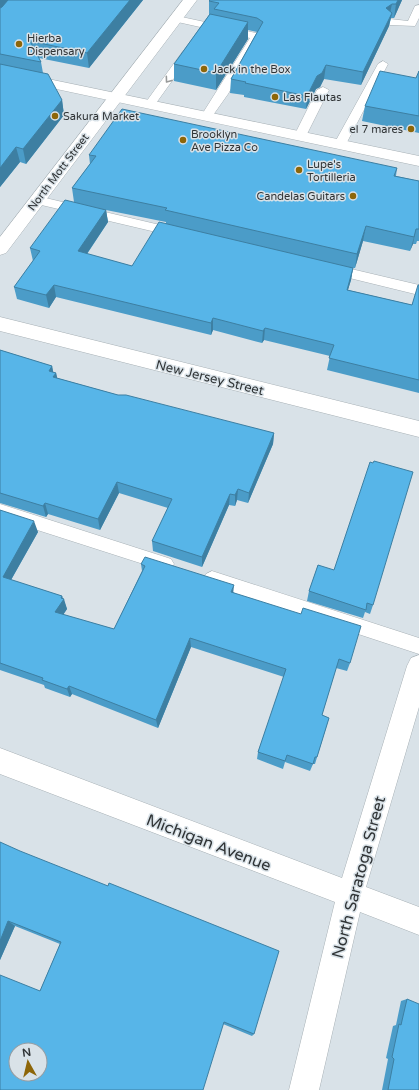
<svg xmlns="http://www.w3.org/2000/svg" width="419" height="1090" font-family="'Varela Round',sans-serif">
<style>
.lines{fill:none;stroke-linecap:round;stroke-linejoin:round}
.lane-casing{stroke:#a8b1b6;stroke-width:1}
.street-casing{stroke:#a8b1b6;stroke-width:1}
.secondary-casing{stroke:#a8b1b6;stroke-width:1}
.lane{fill:#fff;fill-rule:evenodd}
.street{fill:#fff;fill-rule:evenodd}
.secondary{fill:#fff;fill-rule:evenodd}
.wall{fill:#4b9cc8;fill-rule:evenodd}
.shaded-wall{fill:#3d7fa2}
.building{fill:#57b5e8;stroke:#3d7fa2;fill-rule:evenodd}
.oneway{stroke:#989a9a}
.poi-dot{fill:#8d6609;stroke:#d9e2e8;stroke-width:1.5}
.labels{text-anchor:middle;stroke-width:3;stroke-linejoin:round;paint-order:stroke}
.far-poi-label{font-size:11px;fill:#303436;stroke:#d9e2e8;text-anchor:start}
.far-street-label{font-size:11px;fill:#303436;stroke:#d9e2e8}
.street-label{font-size:13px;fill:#303436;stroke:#d9e2e8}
.near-street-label{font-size:16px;fill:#303436;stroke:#d9e2e8}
</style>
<rect width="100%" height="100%" fill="#d9e2e8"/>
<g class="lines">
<defs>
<path id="lane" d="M419 5V18L415 26 390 25 385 22 390 19 408 21 415 6Z
M177 16 256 33 261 36 228 94 211 118H203L201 116 250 38 173 21 172 19 173 17Z
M187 50 192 53 154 106H146L144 104 146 102 183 51Z
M383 61 388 64 346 144 340 148 336 147 334 144 378 64Z
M323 87 329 90 306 136 300 140 296 139 294 136 317 90Z
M37 196 177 229 182 230 184 233 182 236 177 237 33 203 31 200 33 197Z
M330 264 419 285V295L325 272 323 269 325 266Z
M0 504 165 557 171 559 174 564 171 569 165 571 0 518Z
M212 571 419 638V654L206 584 203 579 206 574Z"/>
<path id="street" d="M183 0H197L6 253 0 255V237Z
M0 317 419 421V437L0 331Z
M419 655V707L366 887 419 907V935L360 912 319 1090H289L335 902 0 774V748L342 878 407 666 411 658Z"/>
<path id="secondary" d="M0 69 419 156V166L0 77Z"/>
</defs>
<use href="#lane" class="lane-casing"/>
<use href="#street" class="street-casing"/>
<use href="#secondary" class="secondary-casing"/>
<use href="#lane" class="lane"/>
<use href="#street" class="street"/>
<use href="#secondary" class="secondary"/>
</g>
<path class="wall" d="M0 0H143L89 68 39 58 41 62 43 73 62 100 64 115 26 164 20 162 0 187Z
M402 0 394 18H391L389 26 361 85 324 79 320 87 316 89 306 109 244 97V95L230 93 231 79 257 32 248 30V39L216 90 174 81V64L209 15V1Z
M419 71V133L362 121 365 106 416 78Z
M89 155 397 168 396 176 419 181V241H417L416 244H413L410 251 363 241 355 268H353L351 280 348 290 412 305 419 285V393L327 370 330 356 264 340 262 343 213 330 211 335 56 297 49 308 17 299 14 287 33 261 30 248 74 202 72 188 90 164ZM106 210 166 222V224L132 266 87 254 108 222Z
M0 350 52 366 53 372 56 373 57 378 118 395 274 433 273 444 248 503 237 500 235 506 229 505 202 567 153 551 152 541 168 508 119 493 100 530 48 514 46 517 0 503Z
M0 510 38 532 11 580 62 596 67 609 63 615 114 629 142 571 141 564 233 592 350 663 347 671 336 668 322 715 329 718 315 764H313L310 771 285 762 283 769 257 759 258 752 284 677 191 647 158 728 72 694 70 697 45 688 44 685 0 670Z
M318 565 373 605 370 614 365 612 363 618 307 601 309 591Z
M0 842 254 1034 252 1036 223 1024 40 991 60 944 15 926 0 960Z
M407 999 419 1090H382L388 1059 386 1058 393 1026 396 1025 401 1001Z"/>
<path class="shaded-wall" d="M0 0H10L0 11Z
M130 0H143L89 68 87 53Z
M398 0H402L394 18 396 4Z
M392 4 389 18 386 8Z
M392 13 389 26 361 85 363 72Z
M248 22V39L216 90V73Z
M326 65 324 79 320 87 316 89 306 109 307 96 317 76Z
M62 100 64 115 26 164 23 149Z
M16 147 20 162 0 187V168Z
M106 210 108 222 80 264 78 251Z
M366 226 363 241 355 268 357 254Z
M416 229 413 244 410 251 414 237Z
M353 268 351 280 344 302 347 290Z
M54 285 56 297 49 308 46 295Z
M213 318V330L211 335V323Z
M265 328 264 340 262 343 263 331Z
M52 366 54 376 56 373 59 385 49 371Z
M274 433 273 444 248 503 249 493Z
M117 482 119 493 100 530 98 519Z
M238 489 237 500 235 506V495Z
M230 494 229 505 202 567V557Z
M45 503 48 514 46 517 43 506Z
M34 521 38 532 7 587 3 577Z
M234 585 233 595 231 592Z
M62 596 63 600 64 599 67 609 58 622 55 612Z
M190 638 191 647 158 728 156 720Z
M69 686 72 694 70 697 67 689Z
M8 921 15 926 0 960V941Z"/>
<path class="building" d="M8 0H130L87 53 30 41 41 62 0 54V8L2 7Z
M210 0H398L396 4H392L386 8 392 13 363 72 326 65 322 73 317 76 307 96 245 83 246 82 231 79 263 22 257 18 214 9 219 3 209 1Z
M210 14 248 22 216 73 174 64Z
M0 64 48 74 62 100 23 149 16 147 0 168Z
M380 71 416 78 419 71V116L365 106Z
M122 109 397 168 394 176 419 181V229H416L414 237 366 226 357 254 165 210 167 208 72 188 96 156 89 155Z
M65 200 106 210 78 251 132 266 159 222 353 268 347 290 412 305 418 285H419V380L329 358 334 345 265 328 263 331 213 318 211 323 54 285 46 295 14 287 40 251 30 248Z
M0 350 52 366 49 371 56 373 53 377 118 395H126L274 433 249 493 238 489 235 495 230 494 202 557 152 541 172 499 117 482 98 519 45 503 43 506 0 493Z
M374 461 413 472 373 605 367 603 366 610 309 591 318 565 334 570 370 462 373 463Z
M0 510 34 521 3 577 62 596 61 598 64 599 55 612 114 629 145 566 141 564 145 557 234 585 231 592 301 614 303 608 361 626 350 663 339 659 322 715 329 718 317 757H315L313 764 287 755 285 761 258 752 286 669 190 638 156 720 69 686 67 689 42 680 43 678 0 663Z
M0 842 20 851 108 886 109 883 279 951 254 1034 224 1022 203 1090H0V975L40 991 61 942 8 921 0 941ZM16 1050H40V1074H16Z
M407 999 419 1004V1090H388L394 1059 392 1057 399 1024 401 1025Z"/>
<defs><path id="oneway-chevron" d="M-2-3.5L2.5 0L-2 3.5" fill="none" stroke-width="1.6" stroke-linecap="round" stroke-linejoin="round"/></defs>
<use class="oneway" href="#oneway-chevron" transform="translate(168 80) rotate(126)"/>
<g class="poi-dot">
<circle cx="19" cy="44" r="4"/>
<circle cx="204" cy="69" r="4"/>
<circle cx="275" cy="97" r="4"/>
<circle cx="55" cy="116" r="4"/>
<circle cx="411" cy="129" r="4"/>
<circle cx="183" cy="140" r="4"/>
<circle cx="299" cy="170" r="4"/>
<circle cx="353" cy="196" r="4"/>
</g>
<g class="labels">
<g class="far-poi-label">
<text x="27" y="42">Hierba<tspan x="27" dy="13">Dispensary</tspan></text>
<text x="212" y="73">Jack in the Box</text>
<text x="283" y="101">Las Flautas</text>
<text x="63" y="120">Sakura Market</text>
<text x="403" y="133" text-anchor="end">el 7 mares</text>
<text x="191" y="138">Brooklyn<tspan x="191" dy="13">Ave Pizza Co</tspan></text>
<text x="307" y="168">Lupe's<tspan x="307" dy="13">Tortilleria</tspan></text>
<text x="345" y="200" text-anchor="end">Candelas Guitars</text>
</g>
<g class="far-street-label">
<text transform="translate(58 172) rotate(-53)" y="4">North Mott Street</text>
</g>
<g class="street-label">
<text transform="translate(210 377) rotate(14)" y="5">New Jersey Street</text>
</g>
<g class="near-street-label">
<text transform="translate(209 842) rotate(21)" y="6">Michigan Avenue</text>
<text transform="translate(358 877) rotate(-75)" y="6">North Saratoga Street</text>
</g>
</g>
<g transform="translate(28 1062) rotate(352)"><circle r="19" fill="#d9e2e8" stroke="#959ca1"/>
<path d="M0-3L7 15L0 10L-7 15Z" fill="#8d6609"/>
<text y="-6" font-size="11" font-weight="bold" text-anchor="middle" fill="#303436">N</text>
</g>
</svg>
